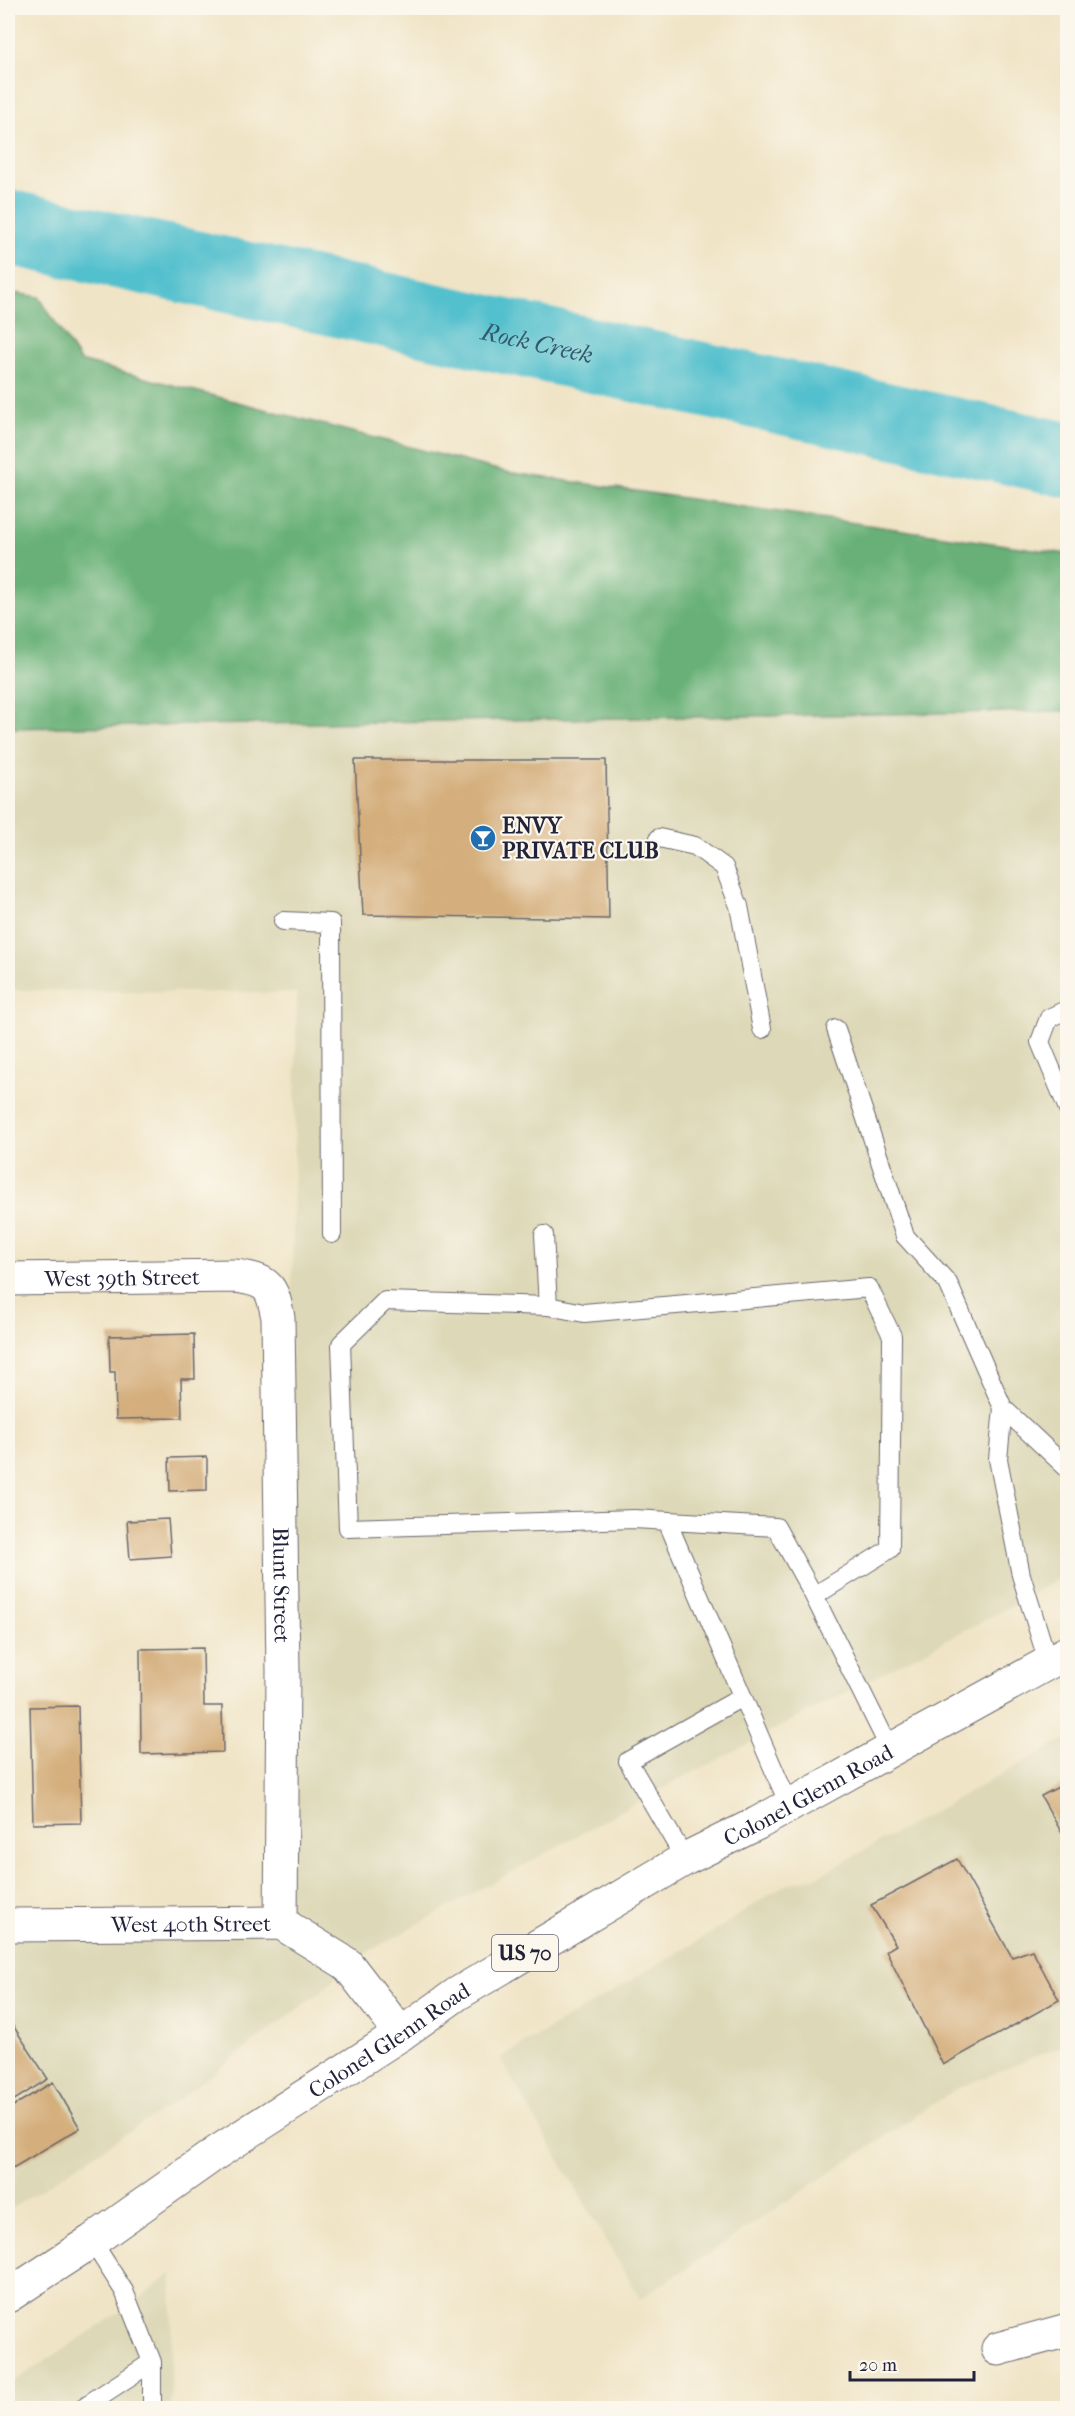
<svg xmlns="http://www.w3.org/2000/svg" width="1075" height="2416" font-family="'IM FELL French Canon',serif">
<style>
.built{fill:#ddd8b7}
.forest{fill:#68b077;stroke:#456959;stroke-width:1.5}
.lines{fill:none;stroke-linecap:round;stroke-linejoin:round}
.river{stroke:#53c0cd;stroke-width:75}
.building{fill:#d4ae7b}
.lane-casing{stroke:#6a666c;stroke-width:20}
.street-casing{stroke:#6a666c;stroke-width:35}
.primary-casing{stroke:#6a666c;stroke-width:35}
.lane{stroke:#fff;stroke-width:18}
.street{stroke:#fff;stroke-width:33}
.primary{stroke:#fff;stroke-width:33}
.labels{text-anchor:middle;stroke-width:4.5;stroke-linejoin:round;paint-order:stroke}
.shield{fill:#fbf7ec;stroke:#636270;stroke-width:1.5}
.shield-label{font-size:21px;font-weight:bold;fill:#22223b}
.poi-label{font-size:22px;font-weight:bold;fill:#22223b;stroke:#fbf7ec;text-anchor:start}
.street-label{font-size:22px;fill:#22223b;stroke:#fbf7ec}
.water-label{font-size:24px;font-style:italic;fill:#33596e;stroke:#fbf7ec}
</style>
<rect width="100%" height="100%" fill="#fbf7ec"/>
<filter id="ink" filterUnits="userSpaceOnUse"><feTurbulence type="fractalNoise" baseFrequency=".0167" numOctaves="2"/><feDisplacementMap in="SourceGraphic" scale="12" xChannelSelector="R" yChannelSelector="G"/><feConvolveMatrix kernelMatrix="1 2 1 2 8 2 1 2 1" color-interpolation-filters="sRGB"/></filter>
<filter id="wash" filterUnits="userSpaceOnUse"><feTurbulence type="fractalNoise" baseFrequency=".008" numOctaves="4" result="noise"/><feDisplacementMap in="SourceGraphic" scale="24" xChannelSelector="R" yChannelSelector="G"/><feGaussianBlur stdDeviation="1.35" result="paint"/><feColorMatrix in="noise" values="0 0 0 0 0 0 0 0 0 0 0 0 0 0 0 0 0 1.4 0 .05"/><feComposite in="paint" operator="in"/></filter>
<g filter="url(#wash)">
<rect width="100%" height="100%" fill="#f0e4c6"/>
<path class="built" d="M1067 707V1573L1028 1597 648 1796 347 1964 328 1986 178 2100 8 2211V1925L281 1923 297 993 8 990V728Z
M1067 1738V2044L958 2088 640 2299 500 2058 708 1935 783 1886 818 1876Z
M172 2273 171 2408H8V2385L130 2306Z"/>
<path class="forest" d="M8 292 39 297 80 361 506 472 1067 554V711L8 728Z"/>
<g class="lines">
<path class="river" id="s1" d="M8 227 1068 460"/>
</g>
<g id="blocks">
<path class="building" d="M355 760H606L609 919 363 915Z
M194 1334 195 1379H181L182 1418 116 1419 115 1372H110L109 1336Z
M207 1457V1490L170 1491 169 1458Z
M168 1519 171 1556 130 1559 127 1521Z
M203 1648 204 1706H222L223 1752 141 1754 140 1649Z
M78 1706 81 1823 33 1824 30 1707Z
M1068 1782V1844L1041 1796Z
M957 1859 1012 1957 1032 1950 1059 2000 943 2065 886 1951 896 1945 871 1905Z
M8 2018 48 2079 8 2104Z
M53 2082 80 2128 13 2168 8 2160V2109Z"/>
</g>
</g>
<g filter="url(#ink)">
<use href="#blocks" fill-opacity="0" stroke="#6a666c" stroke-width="1.5"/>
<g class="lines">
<defs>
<path id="lane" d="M659 838 695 846 724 867 739 906 762 1029
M283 921 331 923 332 1234
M1068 1009 1049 1018 1040 1042 1068 1109
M836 1029 905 1236 948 1283 1003 1408 1068 1469
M544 1235 548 1306
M1003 1408 998 1459 1021 1575 1048 1662
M667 1521 789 1805
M814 1596 776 1527 634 1519 348 1528 341 1344 385 1301 548 1306 584 1313 869 1288 892 1336 890 1549 814 1596 891 1751
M685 1859 628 1761 742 1697
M92 2241 124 2291 152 2362V2408
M82 2408 152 2362"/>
<g id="street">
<path id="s2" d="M8 1279 236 1276C269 1281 272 1286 278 1318L283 1671 281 1923"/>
<path id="s3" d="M8 1925 281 1923 347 1964 401 2034"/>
<path d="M998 2349 1068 2330"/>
</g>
<g id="primary">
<path id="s4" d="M8 2296 92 2241 216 2153 401 2034 457 1994 685 1859 758 1823 1068 1652"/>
</g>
</defs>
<use href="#lane" class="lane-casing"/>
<use href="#street" class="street-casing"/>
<use href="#primary" class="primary-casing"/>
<use href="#lane" class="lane"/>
<use href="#street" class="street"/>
<use href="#primary" class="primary"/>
</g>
</g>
<defs>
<symbol id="bar-disc" viewBox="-11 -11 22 22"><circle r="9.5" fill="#1f6fb2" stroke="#fbf7ec"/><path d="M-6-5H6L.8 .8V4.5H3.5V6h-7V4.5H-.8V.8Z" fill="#fff"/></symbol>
</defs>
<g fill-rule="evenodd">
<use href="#bar-disc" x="468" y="823" width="30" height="30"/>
</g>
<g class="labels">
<rect class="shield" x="492" y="1935" width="66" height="36" rx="4.5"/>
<g class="shield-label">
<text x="525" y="1960">US 70</text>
</g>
<g class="poi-label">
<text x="502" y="833">ENVY<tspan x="502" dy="25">PRIVATE CLUB</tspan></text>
</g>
<g class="street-label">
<text dy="8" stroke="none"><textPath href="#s2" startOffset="114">West 39th Street</textPath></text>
<text dy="8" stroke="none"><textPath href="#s2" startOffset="562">Blunt Street</textPath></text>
<text dy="8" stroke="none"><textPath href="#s4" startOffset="945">Colonel Glenn Road</textPath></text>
<text dy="8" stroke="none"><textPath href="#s3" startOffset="183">West 40th Street</textPath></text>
<text dy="8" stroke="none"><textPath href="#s4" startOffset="459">Colonel Glenn Road</textPath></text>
</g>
<g class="water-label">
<text dy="8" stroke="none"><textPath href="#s1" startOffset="542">Rock Creek</textPath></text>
</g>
</g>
<rect width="1075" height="2416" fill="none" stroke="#fbf7ec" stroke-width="30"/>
<path d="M850 2371v9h124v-9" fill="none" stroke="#22223b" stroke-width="3"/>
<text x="859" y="2371" font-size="18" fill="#22223b" stroke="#fbf7ec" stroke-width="4.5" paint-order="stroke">20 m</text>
</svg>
